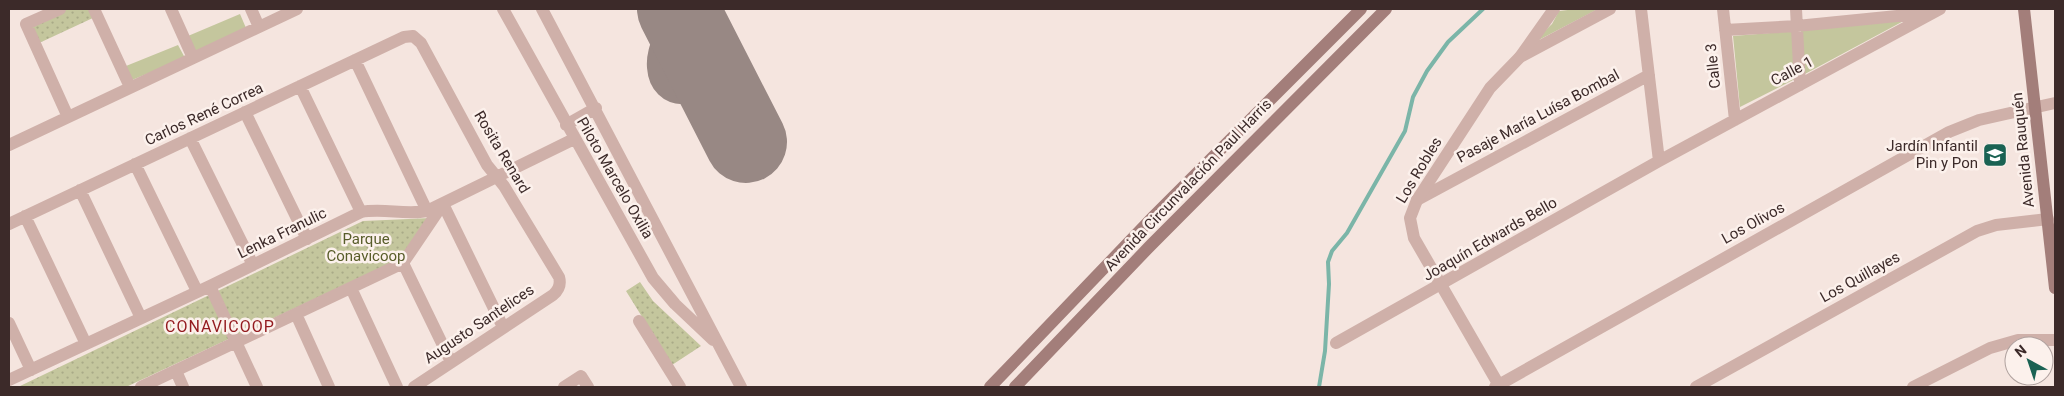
<svg xmlns="http://www.w3.org/2000/svg" width="2064" height="396" font-family="Roboto,sans-serif">
<style>
.grass{fill:#c4c69d}
.park{fill:url(#park-dots)}
.lines{fill:none;stroke-linecap:round;stroke-linejoin:round}
.stream{stroke:#7bb5a8;stroke-width:4}
.taxiway{stroke:#988884;stroke-width:34}
.runway{stroke:#988884;stroke-width:82}
.minor{stroke:#cfb0a9;stroke-width:12}
.tertiary{stroke:#cfb0a9;stroke-width:12}
.secondary{stroke:#a37e7a;stroke-width:12}
.labels{text-anchor:middle;stroke-width:5;stroke-linejoin:round;paint-order:stroke}
.street-label{font-size:15px;fill:#3c2a29;stroke:#fcf1ec}
.poi-label{font-size:15px;fill:#3c2a29;stroke:#fcf1ec;text-anchor:end}
.park-label{font-size:15px;fill:#585d2a;stroke:#fcf1ec}
.neighbourhood-label{font-size:16px;letter-spacing:1px;fill:#931a1e;stroke:#fcf1ec}
</style>
<defs>
<pattern id="park-dots" width="8" height="8" patternUnits="userSpaceOnUse" patternTransform="scale(1.25)"><rect width="8" height="8" fill="#c4c69d"/><path d="M2 2h.1M6 6h.1" fill="none" stroke="#a9aa87" stroke-width="1.8" stroke-linecap="round"/></pattern>
</defs>
<rect width="100%" height="100%" fill="#f5e5df"/>
<path class="grass" d="M1576 9H1598L1531 44 1552 24 1559 11Z
M240 14 246 28 196 52 188 36Z
M1911 17 1803 75 1801 30Z
M1794 31 1797 78 1740 107 1733 36Z
M178 45 185 58 132 80 126 66Z"/>
<path class="park" d="M65 9H92L95 17 37 44 29 25Z
M431 218 398 260 126 387H18L363 221Z
M640 282 653 301 701 346 672 365 626 291Z"/>
<g class="lines">
<path class="stream" d="M1319 387 1325 351 1329 284 1328 262 1332 251 1347 233 1405 131 1413 97 1427 71 1448 42 1483 9"/>
<path class="taxiway" d="M676 9C678 32 662 48 664 67 666 95 697 91 711 74"/>
<path class="runway" d="M678 9 746 142"/>
<path class="minor" d="M60 9 26 24 68 117
M94 9 130 87
M171 9 193 58
M251 9 259 27
M503 9 653 278 675 304 713 340
M542 9 741 387
M1641 9 1659 161
M1723 9 1735 120
M1796 9 1800 85
M1725 30 1797 26 1927 13
M1520 57 1610 9
M355 60 427 211
M300 86 361 212
M245 112 307 239
M566 125 596 108
M190 138 253 265
M9 145 297 9
M135 164 197 291
M80 190 141 318
M1417 200 1649 75
M443 204 503 327
M25 216 86 344
M9 224 404 37 413 36 421 43 487 165 504 186 559 277C561 284 559 290 553 295L414 387
M403 263 451 362
M210 286 257 387
M351 288 397 387
M296 314 329 387
M639 321 680 387
M9 323 31 370
M1336 343 1659 161 1940 9
M176 371 183 387
M9 380 210 286 361 212C383 208 405 215 427 211L574 139
M141 387 403 263 443 204
M564 387 581 376 588 387
M1495 387 1949 132 1979 120 2055 103
M1696 387 1977 231 1996 225 2048 219
M1913 387 1990 348 2018 340H2055"/>
<path class="tertiary" d="M1500 387 1414 238 1410 218 1417 200 1490 88 1520 57 1554 9"/>
<path class="secondary" d="M2024 9 2055 288
M990 387 1153 217 1361 9
M1015 387 1150 246 1386 9"/>
</g>
<defs>
<symbol id="school-square" viewBox="-11 -11 22 22"><rect x="-9" y="-9" width="18" height="18" rx="4" fill="#1a6253" stroke="#fcf1ec"/><path d="M0-5L7-2L0 1L-7-2ZM-4 1L0 2.5L4 1V4Q0 6-4 4Z" fill="#fff"/></symbol>
</defs>
<g fill-rule="evenodd">
<use href="#school-square" x="1981" y="141" width="28" height="28"/>
</g>
<g class="labels">
<g class="street-label">
<text transform="translate(1713 66) rotate(-96)" y="5">Calle 3</text>
<text transform="translate(1792 71) rotate(-28)" y="5">Calle 1</text>
<text transform="translate(204 114) rotate(-25)" y="5">Carlos René Correa</text>
<text transform="translate(1538 116) rotate(-28)" y="5">Pasaje María Luísa Bombal</text>
<text transform="translate(2023 150) rotate(-96)" y="5">Avenida Rauquén</text>
<text transform="translate(502 152) rotate(59)" y="5">Rosita Renard</text>
<text transform="translate(1419 170) rotate(-59)" y="5">Los Robles</text>
<text transform="translate(615 178) rotate(60)" y="5">Piloto Marcelo Oxilia</text>
<text transform="translate(1188 185) rotate(-46)" y="5">Avenida Circunvalación Paul Harris</text>
<text transform="translate(1753 223) rotate(-29)" y="5">Los Olivos</text>
<text transform="translate(282 233) rotate(-26)" y="5">Lenka Franulic</text>
<text transform="translate(1490 239) rotate(-30)" y="5">Joaquín Edwards Bello</text>
<text transform="translate(1860 277) rotate(-29)" y="5">Los Quillayes</text>
<text transform="translate(479 324) rotate(-34)" y="5">Augusto Santelices</text>
</g>
<g class="poi-label">
<text x="1978" y="151">Jardín Infantil<tspan x="1978" dy="17">Pin y Pon</tspan></text>
</g>
<g class="park-label">
<text x="366" y="244">Parque<tspan x="366" dy="17">Conavicoop</tspan></text>
</g>
<g class="neighbourhood-label">
<text x="220" y="332">CONAVICOOP</text>
</g>
</g>
<rect width="2064" height="396" fill="none" stroke="#3c2a29" stroke-width="20"/>
<g transform="translate(2029 361) rotate(320)"><circle r="24" fill="#fcf1ec" stroke="#afa19e"/>
<path d="M0-4L9 19L0 12L-9 19Z" fill="#1a6253"/>
<text y="-8" font-size="14" font-weight="bold" text-anchor="middle" fill="#3c2a29">N</text>
</g>
</svg>
